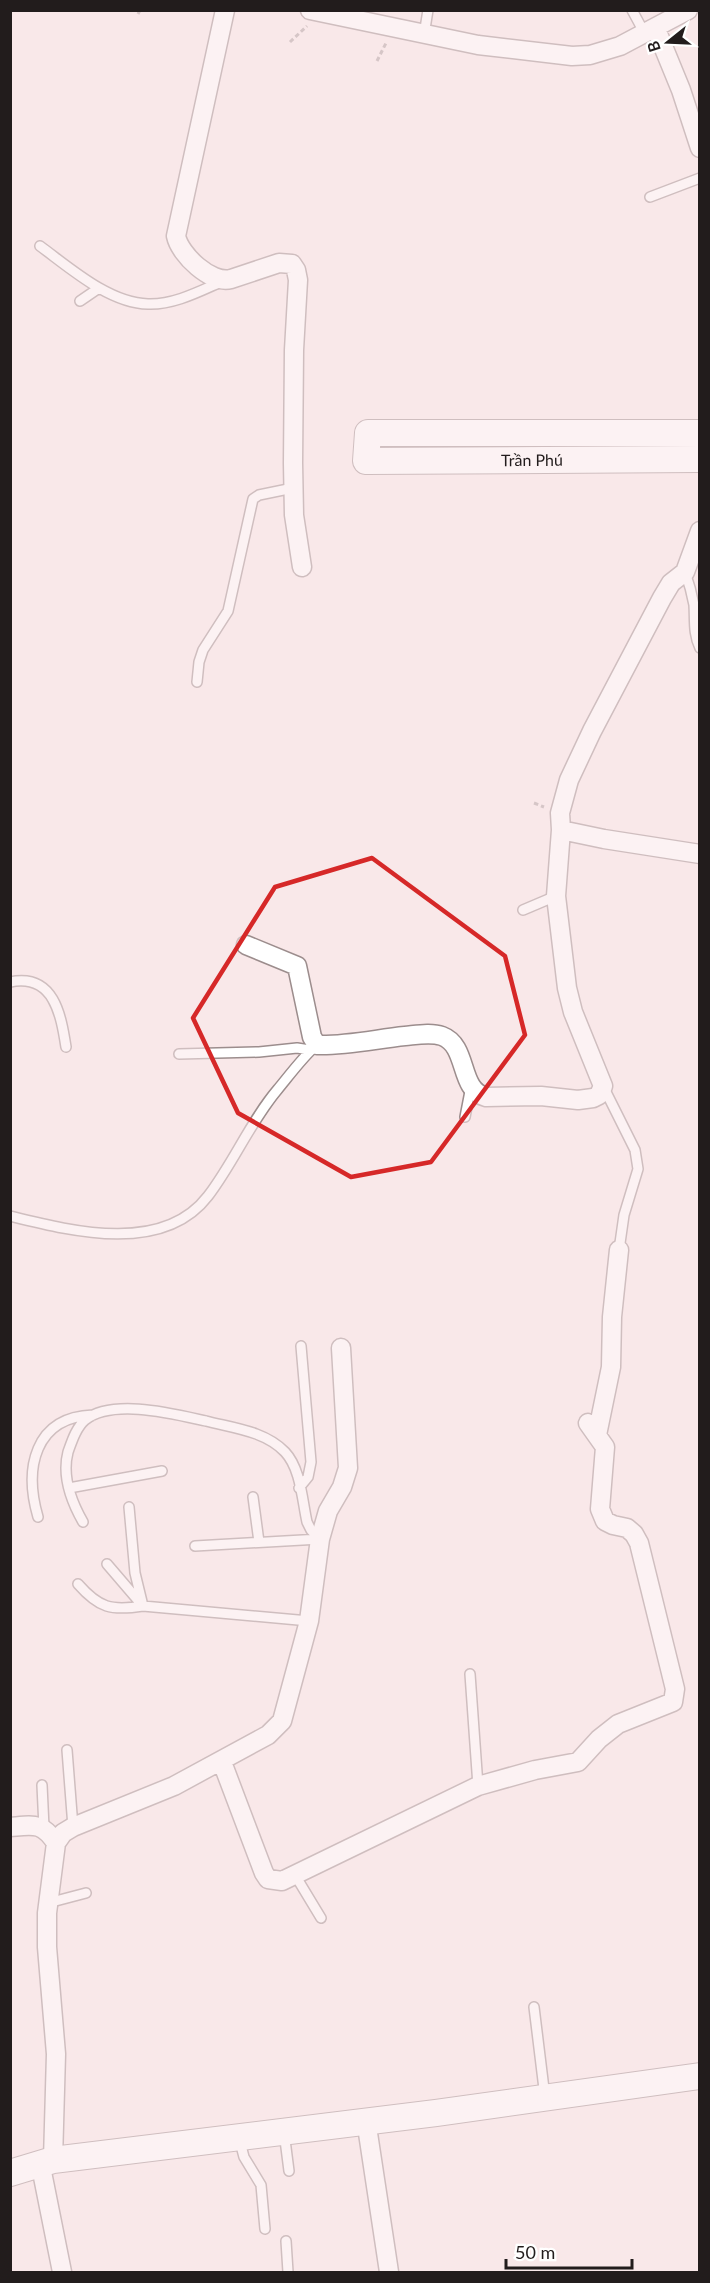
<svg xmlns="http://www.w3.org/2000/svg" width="710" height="2283" font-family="Lato,sans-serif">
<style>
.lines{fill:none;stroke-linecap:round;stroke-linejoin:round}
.lane-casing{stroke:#9c8d8d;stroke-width:12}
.street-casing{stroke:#9c8d8d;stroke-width:21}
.secondary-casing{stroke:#9c8d8d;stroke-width:28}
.path{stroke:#aa9d9d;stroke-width:3;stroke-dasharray:4.5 3;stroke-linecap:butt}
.lane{stroke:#fff;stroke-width:9}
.street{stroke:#fff;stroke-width:18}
.secondary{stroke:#fff;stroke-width:26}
.marked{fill:none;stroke:#d62828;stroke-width:4.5;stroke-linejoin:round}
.labels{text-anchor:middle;stroke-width:6;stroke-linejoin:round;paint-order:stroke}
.street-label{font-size:16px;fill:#221c1c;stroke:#fff}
</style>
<rect width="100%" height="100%" fill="#f9e8e9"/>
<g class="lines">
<defs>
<path id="lane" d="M632 10 645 34
M424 35 428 10
M650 197 700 178
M40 246C70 268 109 303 148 304 174 305 200 291 223 281
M80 301 99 288
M685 572C689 583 692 594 694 605 695 620 693 634 700 648
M197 682 199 662 203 650 228 611 253 499 259 495 293 488
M523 910 556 896
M10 982C54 973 61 1015 66 1047
M179 1054 259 1052 297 1048 310 1050
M603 1086 635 1150 638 1169 624 1215 619 1250
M465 1117 471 1086
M10 1216C71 1231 163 1255 208 1196 234 1162 250 1122 278 1089 288 1077 306 1053 317 1045
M69 1488 162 1471
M299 1488 308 1477 311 1462 301 1346
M253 1497 259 1542
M38 1517C24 1469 34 1417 93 1415
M83 1522C71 1501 62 1475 68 1452 72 1441 76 1428 85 1420 113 1398 174 1414 206 1421 233 1428 265 1431 285 1452 301 1469 302 1500 307 1522L311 1530 320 1539
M195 1546 320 1539
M107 1564 143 1606 309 1621
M78 1584C99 1608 111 1611 143 1606L135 1573 129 1507
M470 1674 478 1786
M67 1750 73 1827
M42 1785 44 1828
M295 1875 321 1918
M48 1903 86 1893
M534 2007 545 2097
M284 2132 289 2171
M239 2138 244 2157 261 2185 265 2229
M286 2241 288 2272"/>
<path id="street" d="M225 10 176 236C180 255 211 284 231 279L279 263 292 264 296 270 298 280 294 350 293 463 294 515 302 567
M310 10 478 45 572 56 590 55 620 46 688 10
M656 29 681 90 700 148
M561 830 604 839 700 854
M246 945 297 966 312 1037 317 1045C346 1046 376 1039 405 1036 416 1035 431 1032 442 1036 469 1046 458 1090 486 1097L541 1096 578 1100 593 1098 599 1095 603 1086 573 1012 567 988 556 896 561 830 560 813 569 780 592 731 662 598 671 583 685 572 700 531
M597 1435 611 1367 612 1317 619 1250
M222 1762 264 1873 268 1879 282 1881 478 1786 535 1770 578 1762 599 1739 618 1724 673 1702 675 1689 639 1543 634 1534 627 1528 613 1525 605 1521 600 1509 605 1447 588 1423
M10 1827C34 1825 42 1822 56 1843
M366 2120 389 2272
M53 2160 56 2054 47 1947V1913L56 1843 63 1833 73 1827 174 1786 268 1735 282 1721 309 1621 320 1539 328 1511 342 1487 348 1468 341 1348
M40 2162 62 2272"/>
<g id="secondary">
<path id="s1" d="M700 433H368L366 461 700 459"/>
<path d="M10 2173 53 2160 436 2113 700 2076"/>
</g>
</defs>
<use href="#lane" class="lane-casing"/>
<use href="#street" class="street-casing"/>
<use href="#secondary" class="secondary-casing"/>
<path class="path" d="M138 14 140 10
M290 42 307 26
M377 61 386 43
M534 803 544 807"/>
<use href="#lane" class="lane"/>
<use href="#street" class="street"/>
<use href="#secondary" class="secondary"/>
</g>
<path d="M0 0H710V2283H0ZM372 858 505 956 525 1035 431 1162 351 1177 238 1113 193 1018 275 887Z" fill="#f9e8e9" fill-opacity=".55" fill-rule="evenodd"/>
<path class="marked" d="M372 858 505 956 525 1035 431 1162 351 1177 238 1113 193 1018 275 887Z"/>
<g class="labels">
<g class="street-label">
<text dy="6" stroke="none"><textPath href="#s1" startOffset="526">Trần Phú</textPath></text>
</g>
</g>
<rect width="710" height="2283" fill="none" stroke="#221c1c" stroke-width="24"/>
<g transform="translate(668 42) rotate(252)" stroke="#ffffff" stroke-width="4.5" paint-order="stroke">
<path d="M0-4.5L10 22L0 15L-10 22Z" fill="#221c1c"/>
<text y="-9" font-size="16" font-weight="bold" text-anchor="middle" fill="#221c1c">B</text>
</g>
<path d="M506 2259v9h126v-9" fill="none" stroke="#221c1c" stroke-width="3"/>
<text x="515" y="2259" font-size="18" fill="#221c1c" stroke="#ffffff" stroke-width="4.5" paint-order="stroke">50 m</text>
</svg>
